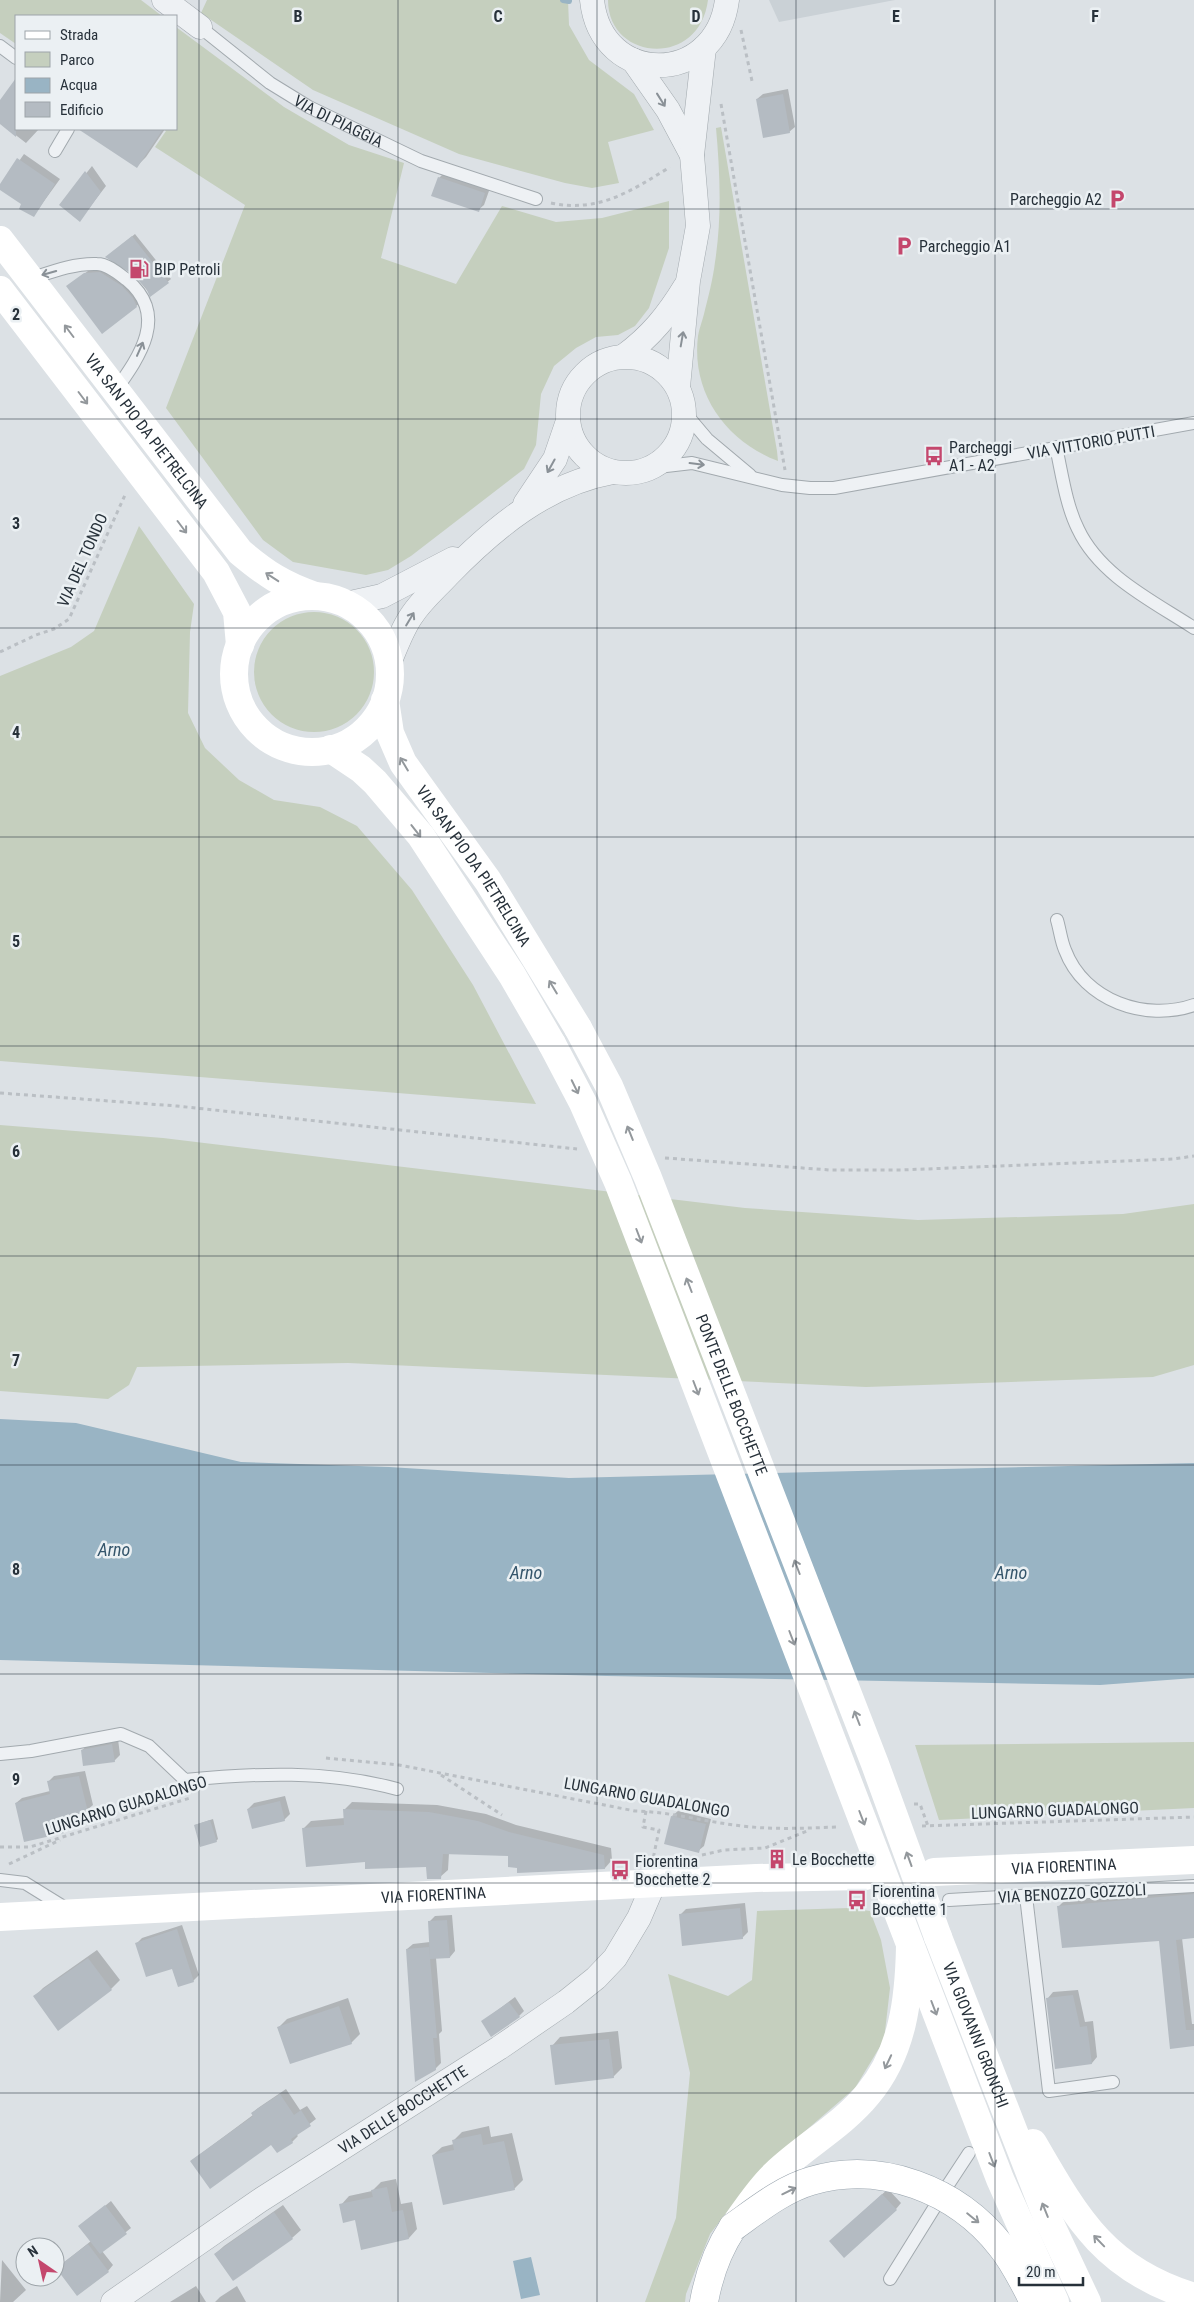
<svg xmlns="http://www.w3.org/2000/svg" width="1194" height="2302" font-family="'Roboto Condensed',sans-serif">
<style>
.built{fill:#cad1d6}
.green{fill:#c5cfbe}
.water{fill:#99b4c4}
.shadow{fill:#0003}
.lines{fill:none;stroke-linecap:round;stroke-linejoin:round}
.stream{stroke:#99b4c4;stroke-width:6}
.building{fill:#b4bbc2}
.service-casing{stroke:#a2a9ae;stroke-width:14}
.minor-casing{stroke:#a2a9ae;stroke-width:25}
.primary-casing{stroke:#9ca7b0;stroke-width:29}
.path{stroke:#babfc4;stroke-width:3;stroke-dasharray:4 4;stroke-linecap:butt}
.service{stroke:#eef1f4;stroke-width:12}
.minor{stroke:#eef1f4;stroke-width:24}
.secondary{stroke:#fff;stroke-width:28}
.primary{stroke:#fff;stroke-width:28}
.primary-bridge-casing{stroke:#9ca7b0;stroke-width:29;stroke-linecap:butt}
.secondary-bridge{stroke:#fff;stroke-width:28}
.primary-bridge{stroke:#fff;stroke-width:28}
.oneway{stroke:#8a9197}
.oneway2{stroke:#93989c}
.grid{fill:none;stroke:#27313a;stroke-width:1;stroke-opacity:0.55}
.labels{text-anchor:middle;stroke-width:5;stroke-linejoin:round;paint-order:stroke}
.street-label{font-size:16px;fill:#27313a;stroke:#ebf0f3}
.poi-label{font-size:16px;fill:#27313a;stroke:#ebf0f3;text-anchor:start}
.water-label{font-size:18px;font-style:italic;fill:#34556b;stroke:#ebf0f3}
.grid-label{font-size:16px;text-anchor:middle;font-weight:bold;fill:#27313a;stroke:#ebf0f3;stroke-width:5;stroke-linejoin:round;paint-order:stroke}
</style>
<rect width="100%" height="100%" fill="#dce1e5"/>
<path class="built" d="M769 0H895L779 22Z"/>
<path class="green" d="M0 0H141L162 16H16V44L0 33Z
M207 0H568L569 25 589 60 634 94 654 130 608 142 619 183 592 188 565 183 459 154 313 90 201 13Z
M608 0H708C699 69 608 61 608 0Z
M176 27 284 107 349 145 404 163 381 258 456 284 502 206 556 222 602 218 669 201V248L649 308 635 326 618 335 596 337 576 348 554 366 541 394 536 445 524 469 411 556 388 570 366 575 293 562 263 540 166 408 245 205 155 147 166 131 163 129H176Z
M721 127 777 451 778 461C726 441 691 393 698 336 699 329 702 322 704 314 708 298 713 279 715 262 722 218 720 172 716 128Z
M139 526 194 604 190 632 188 713 205 748 239 780 274 800 320 807 357 826 412 890 473 985 536 1104 0 1061V676L71 647 94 631Z
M254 672a60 60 0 1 1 120 0a60 60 0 1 1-120 0Z
M0 1125 163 1138 745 1208 918 1220 1123 1214 1194 1204V1365L1153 1377 866 1387 348 1363 137 1367 129 1385 108 1399 0 1391Z
M1194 1742V1808L939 1820 915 1745Z
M849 1908 870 1911 881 1940 890 1988 884 2040 855 2088 803 2133 741 2194 710 2234 686 2294 685 2302H645L676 2218 690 2073 668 1974 728 1996 752 1980 757 1911Z"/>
<path class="water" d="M0 1419 76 1423 241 1462 389 1467 569 1478 1194 1463V1678L1100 1685 607 1676 0 1660Z
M531 2257 540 2295 521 2299 513 2261Z"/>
<path class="shadow" d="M16 81V129H39L26 143 0 123V102Z
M788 89 795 127 789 132 757 99 763 94Z
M101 129H165L146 157 137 166 94 138Z
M24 154 60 179 34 215 23 204 0 188Z
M92 166 106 186 80 220 61 205Z
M445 172 490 188 484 205 478 210 439 178Z
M135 234 171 279 151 295 133 273 109 255Z
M102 270 124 284 139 304 136 306 70 284 88 271Z
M118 1739 120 1755 114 1761 82 1750 88 1745Z
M85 1771 93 1805 87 1810 66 1815 69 1826 64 1831 16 1803 22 1798 50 1791 48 1782 54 1776Z
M285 1796 290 1814 284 1820 248 1809 254 1803Z
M352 1802 437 1805 486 1814 516 1825 611 1848 612 1860 605 1868 518 1867 510 1855 449 1853 448 1870 440 1877 427 1865 366 1860 304 1828 311 1821 345 1818V1809Z
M678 1811 711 1819 704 1846 698 1851 672 1816Z
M213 1819 218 1839 216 1841 195 1825Z
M1194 1888V1937L1182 1938 1192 2024H1194V2045L1171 2047 1160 1939 1058 1907 1065 1900Z
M745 1903 748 1932 742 1938 680 1915 686 1909Z
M452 1915 455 1951 450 1957 436 1958 442 2031 439 2034 441 2063 435 2069 407 1949 413 1944 430 1942 429 1922 435 1916Z
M182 1925 199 1975 193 1981 137 1943 142 1938Z
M97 1950 120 1980 111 1989 34 1997 43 1988Z
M1078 1990 1085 2022 1093 2021 1097 2057 1092 2063 1056 2068 1048 1998 1053 1992Z
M515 1997 524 2011 519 2016 482 2022Z
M348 1998 360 2034 351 2043 279 2027 287 2019Z
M618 2031 622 2068 613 2077 552 2046 560 2037Z
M286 2089 300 2110 307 2106 316 2119 296 2134 298 2136 292 2142 272 2143 191 2161 253 2115 252 2113 258 2108Z
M489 2126 491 2137 512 2133 523 2180 514 2189 433 2155 442 2147 454 2144 453 2141 462 2132Z
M396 2179 401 2204 412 2202 417 2229 409 2238 356 2219 341 2205 349 2196 372 2191 381 2182Z
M888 2189 901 2203 896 2209 836 2236Z
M111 2201 131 2228 102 2251 113 2265 108 2271 57 2268 91 2241 80 2226Z
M283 2205 301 2230 292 2238 215 2254 224 2246Z
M2 2260 26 2290 13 2302H0Z
M196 2286 206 2302H170Z
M237 2286 246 2302H215L220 2297Z"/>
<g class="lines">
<path class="stream" d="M563 0 569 1"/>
</g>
<path class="building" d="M16 78V137L0 124V100Z
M783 94 790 133 763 138 756 99Z
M78 129H163L137 168Z
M17 158 55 184 34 217 19 209 21 204 0 190V184Z
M85 171 101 192 80 222 59 205Z
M438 177 485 193 479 212 431 196Z
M132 236 169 283 150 297 146 288 132 274 105 257Z
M100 272 122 286 133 298 137 307 102 334 66 286 84 273Z
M112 1744 115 1762 83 1766 81 1750Z
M79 1776 88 1812 61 1818 64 1833 24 1842 15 1803 50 1794 47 1781Z
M280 1801 285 1821 252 1829 247 1809Z
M343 1809 429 1812 478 1821 509 1832 604 1855 605 1869 517 1873V1868L508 1867V1856L443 1854 441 1879H427L426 1867 365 1869V1862L306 1867 302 1828 344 1825Z
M671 1816 706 1824 699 1853 664 1844Z
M210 1820 217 1842 200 1847 194 1825Z
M1194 1894V1938L1176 1940 1186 2030H1194V2046L1170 2049 1159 1941 1062 1948 1057 1906Z
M740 1908 743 1939 682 1946 679 1914Z
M447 1920 450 1958 430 1959 428 1921Z
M177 1929 194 1982 178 1987 172 1969 146 1977 135 1943Z
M429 1947 437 2038H433L436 2070 415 2082 406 1949Z
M88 1958 112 1990 58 2031 33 1996Z
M1073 1995 1080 2027 1087 2026 1092 2064 1055 2069 1046 1998Z
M509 2002 520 2017 491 2037 481 2021Z
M339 2006 352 2044 290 2064 277 2027Z
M609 2039 614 2078 555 2085 550 2045Z
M280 2094 294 2115 301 2110 311 2126 291 2139 293 2143 277 2153 271 2145 210 2189 190 2161 253 2116 251 2113Z
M481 2134 483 2145 504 2141 515 2190 443 2205 432 2155 454 2150 452 2140Z
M387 2187 392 2212 403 2210 409 2239 361 2250 355 2220 343 2223 339 2204 373 2197 371 2190Z
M882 2194 897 2210 844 2258 829 2241Z
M105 2205 127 2234 100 2254 78 2226Z
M274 2212 293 2239 233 2281 214 2254Z
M88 2244 109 2272 77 2296 56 2268Z"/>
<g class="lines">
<defs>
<g id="service">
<path id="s1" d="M200 27 270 83 309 107 421 161 536 199"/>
<path d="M0 46 16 58"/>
<path d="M55 151 68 129"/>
<path d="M30 279C51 272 74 263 97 264 108 264 119 274 127 280 169 315 140 356 115 391"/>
<path d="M685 413 707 439 750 475"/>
<path d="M1056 447C1062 474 1066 505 1078 529 1100 576 1153 601 1194 628"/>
<path d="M649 468 692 463 782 485 810 488H834L1194 423"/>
<path d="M1057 920C1060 930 1061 941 1065 950 1084 1001 1146 1022 1194 1005"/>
<path d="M0 1754 31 1751 121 1734 149 1746 185 1780C257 1773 327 1770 397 1789"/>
<path d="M0 1880 25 1883 67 1909"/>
<path d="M1026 1896 1049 2091 1113 2082"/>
<path d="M949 1900 1194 1886"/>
<path d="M946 2188 969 2153"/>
<path d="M890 2279 936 2205"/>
</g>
<g id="minor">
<path d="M164 0 200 27"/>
<path d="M592 0C601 87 716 87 727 0"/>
<path d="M633 60 668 110 692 155"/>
<path d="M624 356C651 336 668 315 685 287"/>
<circle cx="626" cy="415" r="58"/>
<path d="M678 387 688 281 698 226 692 155 704 48"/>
<path d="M525 504 555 459 568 421"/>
<path d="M346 604 382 596 453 559"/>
<path d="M389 663C396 647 402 629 412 615 422 600 436 588 448 575 494 528 546 484 613 472"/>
<path id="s2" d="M113 2302 259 2201 499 2048 566 2002 596 1978 615 1958 639 1918 654 1883"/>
</g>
<path id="primary" d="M704 2302C709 2274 717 2251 733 2227"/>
</defs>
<use href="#service" class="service-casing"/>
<use href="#minor" class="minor-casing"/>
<use href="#primary" class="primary-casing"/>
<path class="path" d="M741 30 752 81
M721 104 785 470
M551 203C599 213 631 191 670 167
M0 652 36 635 54 629 69 619 125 495
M0 1093 177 1106 577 1149
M665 1158 830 1170H901L1173 1159 1194 1156
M326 1758 399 1765 635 1811C672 1812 706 1822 742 1826 775 1830 806 1828 839 1827
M441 1775 502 1815
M914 1804H920L928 1826
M646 1811 643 1827 659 1830 653 1859
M922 1826 1194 1817
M0 1847H30L190 1798
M702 1855 724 1850 765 1848 807 1831
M9 1864 60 1840"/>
<use href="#service" class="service"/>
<use href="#minor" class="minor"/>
<g class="secondary">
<path id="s3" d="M0 240 240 552C266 574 283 585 315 596"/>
<path d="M0 290 216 572 237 612 240 645"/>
<circle cx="312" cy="674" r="78"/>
<path id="s4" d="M385 700 390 733 403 763 488 881 578 1028"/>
<path d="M331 749 361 769 375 782 421 836 512 975 552 1044"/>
<path id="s5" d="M934 1872 1194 1860"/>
<path id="s6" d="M0 1917 756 1878 865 1876"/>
<path id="s7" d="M938 1937 1047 2217 1087 2302"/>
<path d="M1033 2143C1077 2219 1105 2270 1194 2297"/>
<path d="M737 2222C749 2205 760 2188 775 2174 804 2146 842 2126 868 2094 903 2052 909 1999 910 1946"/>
</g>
<use href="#primary" class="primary"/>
<defs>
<path id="primary-bridge" d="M733 2227C757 2210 783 2189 811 2181 881 2160 957 2190 1001 2246 1015 2263 1024 2283 1034 2302"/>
</defs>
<use href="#primary-bridge" class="primary-bridge-casing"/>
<g class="secondary-bridge">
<path id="s8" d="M578 1028 609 1086 648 1178 875 1764 938 1937"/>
<path d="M552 1044 583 1103 618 1182 1000 2179 1055 2302"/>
</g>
<use href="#primary-bridge" class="primary-bridge"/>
</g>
<defs><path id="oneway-shaft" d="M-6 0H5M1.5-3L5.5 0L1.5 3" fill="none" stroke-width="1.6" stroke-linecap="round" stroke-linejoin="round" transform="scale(1.25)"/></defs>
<g class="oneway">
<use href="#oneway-shaft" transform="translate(661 100) rotate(58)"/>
<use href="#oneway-shaft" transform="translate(49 273) rotate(164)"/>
<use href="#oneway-shaft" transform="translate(682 339) rotate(-80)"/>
<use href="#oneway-shaft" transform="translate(140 349) rotate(-66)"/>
<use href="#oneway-shaft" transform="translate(697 464) rotate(7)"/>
<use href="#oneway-shaft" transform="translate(551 466) rotate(119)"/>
<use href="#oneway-shaft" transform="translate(410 619) rotate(-59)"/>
</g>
<g class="oneway2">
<use href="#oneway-shaft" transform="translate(69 331) rotate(-127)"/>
<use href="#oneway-shaft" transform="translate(83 398) rotate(53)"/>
<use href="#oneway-shaft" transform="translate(182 527) rotate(53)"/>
<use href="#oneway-shaft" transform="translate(272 577) rotate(-147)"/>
<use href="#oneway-shaft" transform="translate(404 764) rotate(-121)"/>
<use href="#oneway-shaft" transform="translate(416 831) rotate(52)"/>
<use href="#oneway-shaft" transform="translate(553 987) rotate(-121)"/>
<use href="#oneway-shaft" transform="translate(575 1087) rotate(64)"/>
<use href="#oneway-shaft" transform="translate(630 1133) rotate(-112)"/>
<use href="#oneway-shaft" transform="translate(639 1236) rotate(69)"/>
<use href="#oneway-shaft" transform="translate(689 1285) rotate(-111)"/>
<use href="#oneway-shaft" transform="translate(696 1388) rotate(69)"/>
<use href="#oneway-shaft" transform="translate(797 1567) rotate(-111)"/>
<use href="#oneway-shaft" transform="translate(792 1638) rotate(69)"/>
<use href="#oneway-shaft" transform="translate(857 1718) rotate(-111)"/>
<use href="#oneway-shaft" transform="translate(862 1818) rotate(69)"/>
<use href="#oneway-shaft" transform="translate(909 1859) rotate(-110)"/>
<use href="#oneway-shaft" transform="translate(934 2008) rotate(69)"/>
<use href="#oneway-shaft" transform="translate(888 2062) rotate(115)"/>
<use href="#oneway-shaft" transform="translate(992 2160) rotate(69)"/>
<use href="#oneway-shaft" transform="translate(789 2191) rotate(-26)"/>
<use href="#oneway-shaft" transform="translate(1045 2210) rotate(-112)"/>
<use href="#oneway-shaft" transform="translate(973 2218) rotate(39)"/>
<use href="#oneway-shaft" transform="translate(1099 2241) rotate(-134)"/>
</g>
<path class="grid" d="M199 0V2302M398 0V2302M597 0V2302M796 0V2302M995 0V2302M0 209H1194M0 419H1194M0 628H1194M0 837H1194M0 1046H1194M0 1256H1194M0 1465H1194M0 1674H1194M0 1883H1194M0 2093H1194"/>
<defs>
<symbol id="parking-bare" viewBox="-9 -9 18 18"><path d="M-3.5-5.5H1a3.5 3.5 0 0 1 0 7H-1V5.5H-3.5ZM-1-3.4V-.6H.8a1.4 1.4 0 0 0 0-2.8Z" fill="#c4476d" stroke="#ebf0f3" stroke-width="2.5" paint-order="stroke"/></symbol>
<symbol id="fuel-bare" viewBox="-9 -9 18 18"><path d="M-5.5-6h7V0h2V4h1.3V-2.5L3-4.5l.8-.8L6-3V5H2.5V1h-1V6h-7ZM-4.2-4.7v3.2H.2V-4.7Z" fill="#c4476d" stroke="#ebf0f3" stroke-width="2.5" paint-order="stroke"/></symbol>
<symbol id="bus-bare" viewBox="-9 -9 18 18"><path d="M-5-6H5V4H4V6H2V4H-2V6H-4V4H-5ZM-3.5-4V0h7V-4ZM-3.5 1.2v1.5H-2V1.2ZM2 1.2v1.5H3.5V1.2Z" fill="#c4476d" stroke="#ebf0f3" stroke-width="2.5" paint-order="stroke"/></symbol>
<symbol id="building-bare" viewBox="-9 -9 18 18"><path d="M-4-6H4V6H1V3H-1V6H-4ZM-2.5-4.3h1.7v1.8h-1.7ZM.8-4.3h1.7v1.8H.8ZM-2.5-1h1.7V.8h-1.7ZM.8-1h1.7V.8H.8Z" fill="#c4476d" stroke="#ebf0f3" stroke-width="2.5" paint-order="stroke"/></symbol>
</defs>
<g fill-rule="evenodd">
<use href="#parking-bare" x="1103" y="185" width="28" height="28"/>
<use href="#parking-bare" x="890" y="232" width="28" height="28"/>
<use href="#fuel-bare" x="125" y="255" width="28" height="28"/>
<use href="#bus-bare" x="920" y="442" width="28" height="28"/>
<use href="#building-bare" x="763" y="1845" width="28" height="28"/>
<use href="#bus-bare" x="606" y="1856" width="28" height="28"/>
<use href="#bus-bare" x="843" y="1886" width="28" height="28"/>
</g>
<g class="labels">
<g class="street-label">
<text dy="6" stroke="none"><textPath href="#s1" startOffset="168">VIA DI PIAGGIA</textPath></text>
<text dy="6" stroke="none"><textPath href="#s3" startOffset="241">VIA SAN PIO DA PIETRELCINA</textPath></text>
<text transform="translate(1091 442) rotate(-10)" y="6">VIA VITTORIO PUTTI</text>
<text transform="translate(82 560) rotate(-66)" y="6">VIA DEL TONDO</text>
<text dy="6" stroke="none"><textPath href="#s4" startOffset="191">VIA SAN PIO DA PIETRELCINA</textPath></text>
<text dy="6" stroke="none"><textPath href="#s8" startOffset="398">PONTE DELLE BOCCHETTE</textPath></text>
<text transform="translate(647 1797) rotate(10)" y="6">LUNGARNO GUADALONGO</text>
<text transform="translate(126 1805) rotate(-17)" y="6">LUNGARNO GUADALONGO</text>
<text transform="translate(1055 1810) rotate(-2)" y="6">LUNGARNO GUADALONGO</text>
<text dy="6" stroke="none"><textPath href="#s5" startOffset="130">VIA FIORENTINA</textPath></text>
<text dy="6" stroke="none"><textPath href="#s6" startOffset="434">VIA FIORENTINA</textPath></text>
<text transform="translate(1072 1893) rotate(-3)" y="6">VIA BENOZZO GOZZOLI</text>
<text dy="6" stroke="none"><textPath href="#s7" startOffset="105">VIA GIOVANNI GRONCHI</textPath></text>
<text dy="6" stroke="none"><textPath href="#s2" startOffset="348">VIA DELLE BOCCHETTE</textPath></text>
</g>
<g class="poi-label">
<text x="1102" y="205" text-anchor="end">Parcheggio A2</text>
<text x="919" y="252">Parcheggio A1</text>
<text x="154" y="275">BIP Petroli</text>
<text x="949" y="453">Parcheggi<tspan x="949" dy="18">A1 - A2</tspan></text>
<text x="792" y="1865">Le Bocchette</text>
<text x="635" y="1867">Fiorentina<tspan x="635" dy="18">Bocchette 2</tspan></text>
<text x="872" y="1897">Fiorentina<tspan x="872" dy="18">Bocchette 1</tspan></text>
</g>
<g class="water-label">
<text x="114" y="1556">Arno</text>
<text x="526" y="1579">Arno</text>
<text x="1011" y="1579">Arno</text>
</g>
</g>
<g class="grid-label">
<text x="298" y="22">B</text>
<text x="498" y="22">C</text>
<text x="696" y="22">D</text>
<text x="896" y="22">E</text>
<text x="1095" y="22">F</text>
<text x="16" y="320">2</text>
<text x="16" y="529">3</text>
<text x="16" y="738">4</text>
<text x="16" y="947">5</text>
<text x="16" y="1157">6</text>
<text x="16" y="1366">7</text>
<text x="16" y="1575">8</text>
<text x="16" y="1785">9</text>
</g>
<rect x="15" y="15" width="162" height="115" fill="#ebf0f3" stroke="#9da4a9"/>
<rect x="25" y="31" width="25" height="8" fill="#ffffff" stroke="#9da4a9"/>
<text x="60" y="40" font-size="15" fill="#27313a">Strada</text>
<rect x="25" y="52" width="25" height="15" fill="#c5cfbe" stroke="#9da4a9"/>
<text x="60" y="65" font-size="15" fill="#27313a">Parco</text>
<rect x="25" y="78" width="25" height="15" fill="#99b4c4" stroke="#9da4a9"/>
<text x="60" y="90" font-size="15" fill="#27313a">Acqua</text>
<rect x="25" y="102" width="25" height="15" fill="#b4bbc2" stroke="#9da4a9"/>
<text x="60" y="115" font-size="15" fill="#27313a">Edificio</text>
<g transform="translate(40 2262) rotate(326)"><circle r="24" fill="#ebf0f3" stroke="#9da4a9"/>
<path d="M0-4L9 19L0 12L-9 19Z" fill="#c4476d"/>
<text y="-8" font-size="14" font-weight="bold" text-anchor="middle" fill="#27313a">N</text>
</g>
<path d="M1019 2277v8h64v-8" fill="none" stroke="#27313a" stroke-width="2.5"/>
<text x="1026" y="2277" font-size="15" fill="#27313a" stroke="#ebf0f3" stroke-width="4" paint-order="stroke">20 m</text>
</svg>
